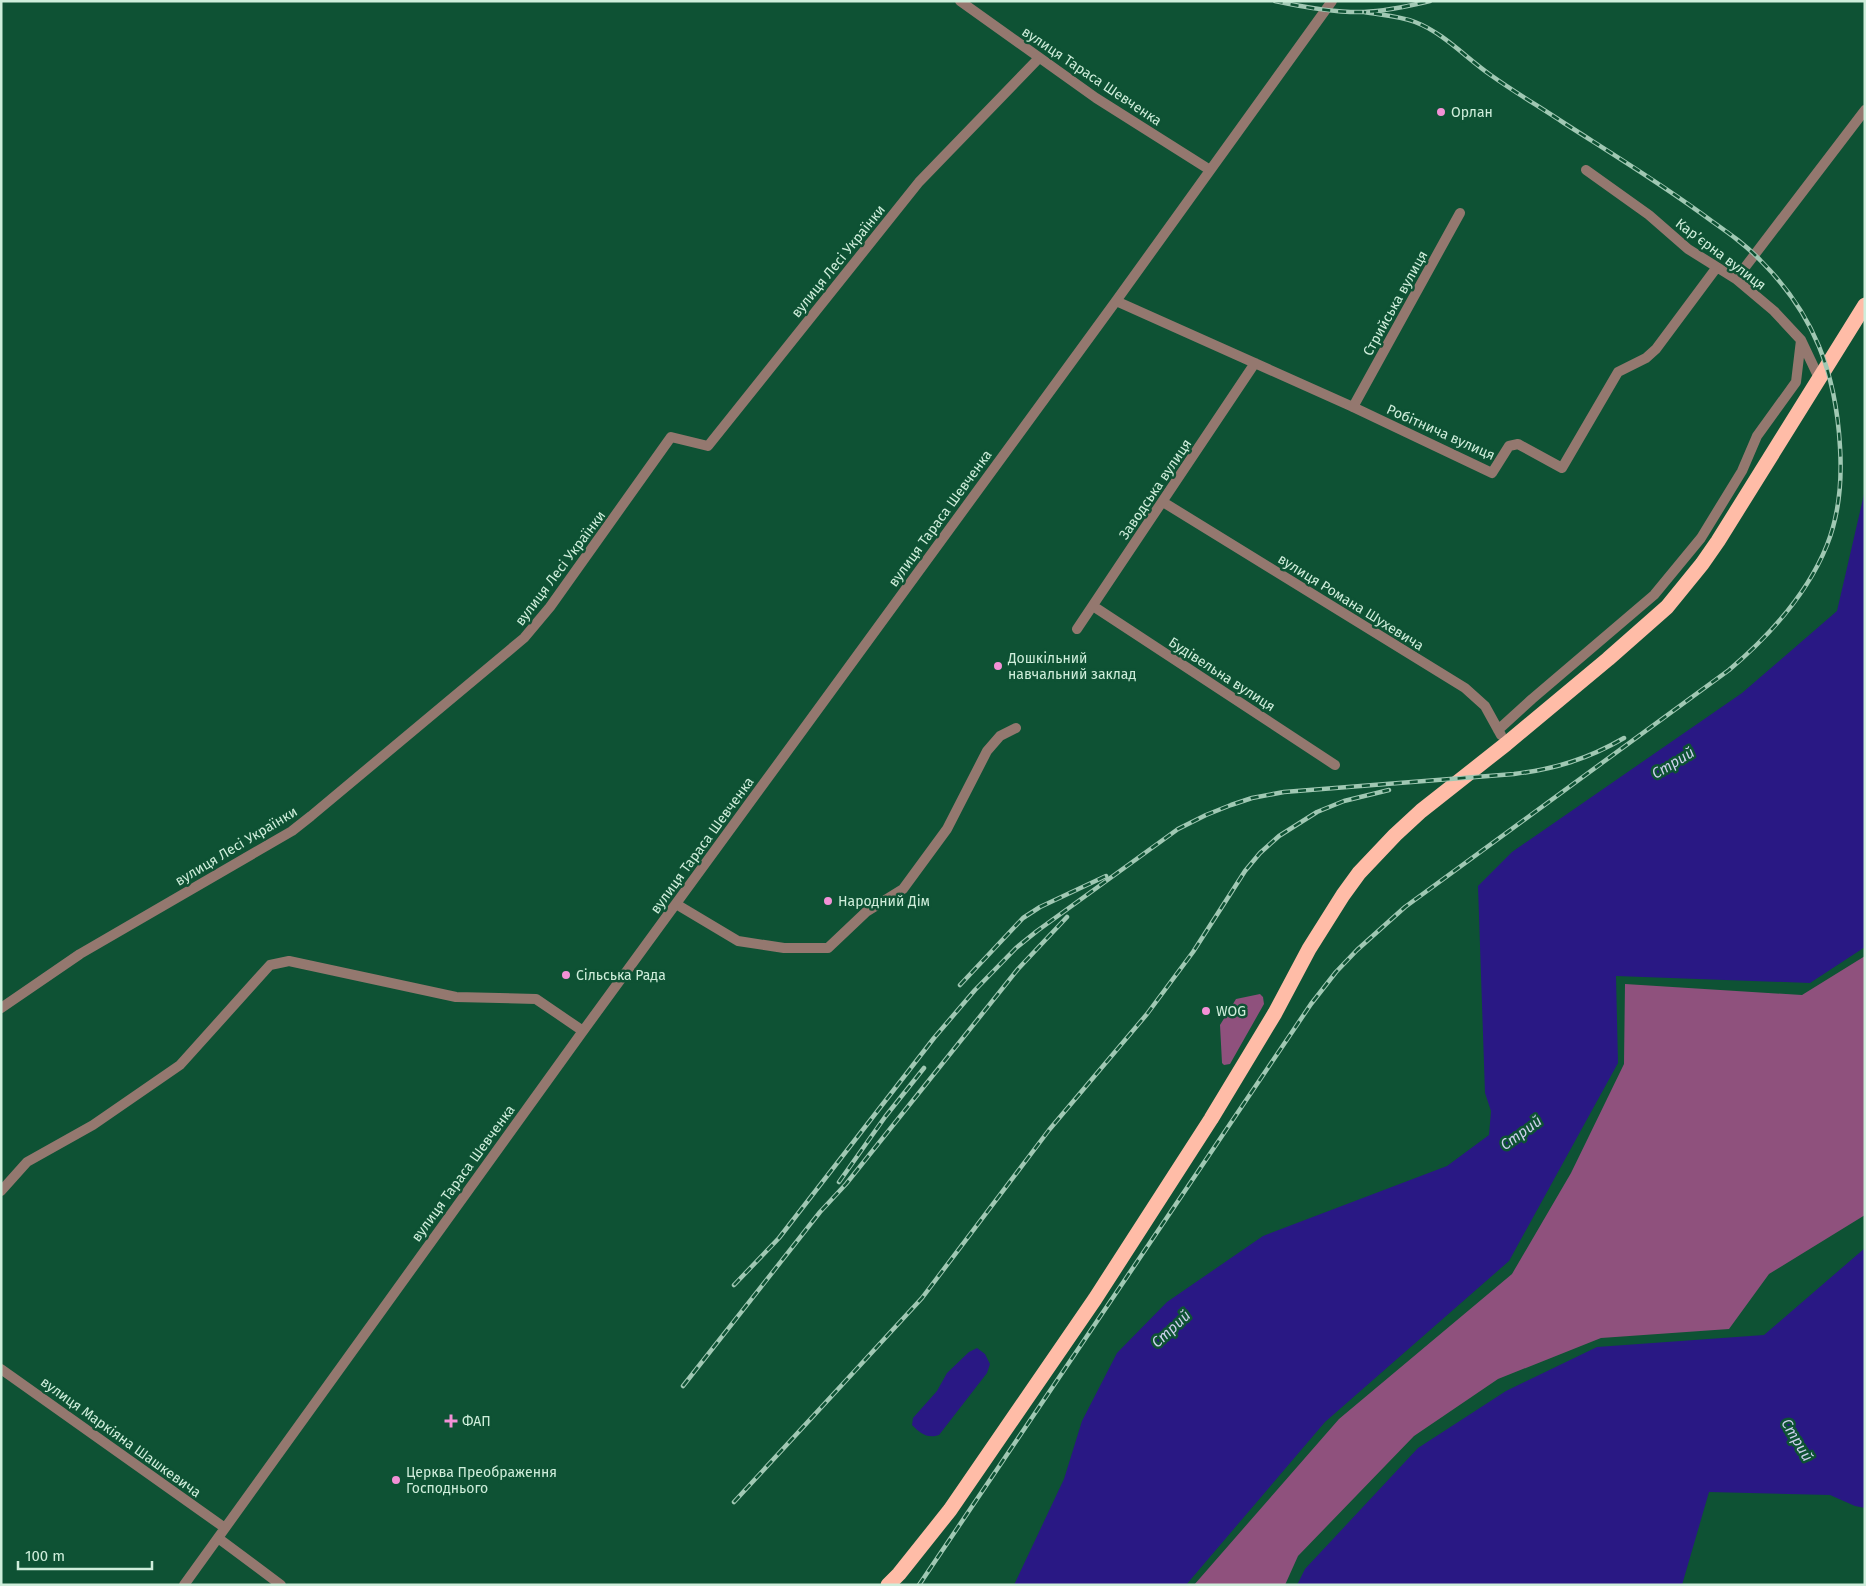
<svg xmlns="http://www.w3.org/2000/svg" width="1866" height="1586" font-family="'Fira Sans',sans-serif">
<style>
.green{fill:#8f517d}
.water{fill:#291884}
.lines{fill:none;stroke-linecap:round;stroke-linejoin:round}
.minor{stroke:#94786f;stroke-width:10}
.highway{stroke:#ffbca7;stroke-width:15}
.rail-casing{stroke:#a0c8b3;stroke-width:4.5}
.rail{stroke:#0e5234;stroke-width:2.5;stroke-dasharray:8;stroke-linecap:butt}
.poi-dot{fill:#f391d6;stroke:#0e5234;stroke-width:2}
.labels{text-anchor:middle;stroke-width:5;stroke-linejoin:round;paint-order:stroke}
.street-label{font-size:14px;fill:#cfeedb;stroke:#0e5234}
.poi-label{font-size:14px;fill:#cfeedb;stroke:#0e5234;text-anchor:start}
.water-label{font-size:15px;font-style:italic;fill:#ccd0ec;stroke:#0e5234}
</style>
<rect width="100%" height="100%" fill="#0e5234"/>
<path class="green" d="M1865 956V1215L1769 1274 1729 1329 1601 1338 1498 1379 1414 1436 1298 1556 1285 1585H1194L1339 1419 1512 1274 1571 1173 1624 1064 1625 984 1802 995Z
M1260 994 1263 997 1264 1004 1230 1064 1224 1065 1222 1063 1220 1025 1236 999Z"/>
<path class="water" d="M1865 490V947L1810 983 1616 976 1618 1063 1509 1261 1325 1422 1186 1585H1014L1064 1479 1082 1421 1117 1353 1167 1302 1263 1236 1447 1166 1489 1135 1491 1111 1485 1093 1478 886 1512 852 1742 693 1837 611Z
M1865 1248V1508L1855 1506 1830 1495 1709 1492 1682 1585H1297L1305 1569 1418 1448 1506 1391 1597 1347 1764 1335Z
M977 1348 985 1354 990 1364 987 1373 939 1435C927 1439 920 1433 912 1425L913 1418 937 1391 947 1373 969 1352Z"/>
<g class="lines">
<path class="minor" d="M960 1 1096 98 1210 170
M1586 170 1649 215 1688 249 1736 279 1774 311 1801 340 1819 378
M1736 279 1865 110
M1116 301 1353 407 1492 473 1509 446 1518 444 1562 468 1618 372 1646 358 1656 349 1717 267
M1353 407 1460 213
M1163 502 1465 688 1485 706 1501 735
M1093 606 1335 765
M1077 629 1255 363
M1498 730 1532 699 1654 595 1701 538 1742 471 1757 436 1796 382 1801 340
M676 904 738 941 784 948H828L866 912 903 889 947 829 987 751 1000 736 1016 728
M1 1008 80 954 292 831 311 816 524 638 550 607 671 437 708 446 919 182 1039 58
M1 1191 27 1162 93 1125 180 1065 270 965 289 961 456 997 536 999 583 1031
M1 1369 225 1528
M218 1538 281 1585
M184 1585 583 1031 1116 301 1332 1"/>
<path class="highway" d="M888 1585 899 1574 950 1510 1095 1299 1211 1119 1275 1013 1309 949 1343 895 1359 873 1395 835 1421 811 1506 744 1608 659 1667 607 1702 564 1718 541 1865 305"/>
<defs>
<path id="rail" d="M1275 1C1303 7 1335 13 1364 12 1386 11 1409 6 1430 1
M960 985 1023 918 1040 907 1106 876
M839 1182 885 1117 924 1068
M734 1285 779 1238 934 1038 975 990 1016 948 1037 931 1178 829 1206 815 1231 805 1252 798 1284 792 1514 774C1555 769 1588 759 1624 738
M683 1386 820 1212 846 1184 1018 969 1067 917
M734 1502 922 1298 1049 1130 1147 1014 1193 952 1245 871 1260 853 1279 836 1317 812 1344 801 1389 790
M919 1585 1311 1004 1336 972 1357 950 1405 907 1729 670C1769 636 1807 595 1827 545 1839 515 1842 479 1840 447 1836 373 1814 314 1761 261 1747 246 1730 234 1713 222 1665 186 1614 155 1564 123 1540 107 1516 93 1492 76 1467 59 1444 33 1415 22 1399 16 1381 15 1364 12"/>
</defs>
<use href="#rail" class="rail-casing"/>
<use href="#rail" class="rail"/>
</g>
<g class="poi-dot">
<circle cx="1441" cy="112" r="5"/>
<circle cx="998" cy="666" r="5"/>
<circle cx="828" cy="901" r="5"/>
<circle cx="566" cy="975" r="5"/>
<circle cx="1206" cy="1011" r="5"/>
<path d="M448.5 1413.5h5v5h5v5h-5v5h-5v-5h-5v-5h5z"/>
<circle cx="396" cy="1480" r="5"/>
</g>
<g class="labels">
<g class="street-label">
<text transform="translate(1092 76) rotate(34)" y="5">вулиця Тараса Шевченка</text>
<text transform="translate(1721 254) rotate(37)" y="5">Карʼєрна вулиця</text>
<text transform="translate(838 261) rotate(-51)" y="5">вулиця Лесі Українки</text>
<text transform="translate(1395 303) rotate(-61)" y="5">Стрийська вулиця</text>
<text transform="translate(1441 432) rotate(24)" y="5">Робітнича вулиця</text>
<text transform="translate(1155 489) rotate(-56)" y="5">Заводська вулиця</text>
<text transform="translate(940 518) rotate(-54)" y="5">вулиця Тараса Шевченка</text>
<text transform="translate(560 568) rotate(-53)" y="5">вулиця Лесі Українки</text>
<text transform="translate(1351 602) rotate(32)" y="5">вулиця Романа Шухевича</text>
<text transform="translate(1222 674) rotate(33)" y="5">Будівельна вулиця</text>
<text transform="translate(702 845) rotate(-54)" y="5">вулиця Тараса Шевченка</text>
<text transform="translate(236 846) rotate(-31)" y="5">вулиця Лесі Українки</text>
<text transform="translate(463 1173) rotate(-54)" y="5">вулиця Тараса Шевченка</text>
<text transform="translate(121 1437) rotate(36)" y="5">вулиця Маркіяна Шашкевича</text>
</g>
<g class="poi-label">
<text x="1451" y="117">Орлан</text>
<text x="1008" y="663">Дошкільний<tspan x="1008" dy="16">навчальний заклад</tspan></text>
<text x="838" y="906">Народний Дім</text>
<text x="576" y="980">Сільська Рада</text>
<text x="1216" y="1016">WOG</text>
<text x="462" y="1426">ФАП</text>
<text x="406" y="1477">Церква Преображення<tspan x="406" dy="16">Господнього</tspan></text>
</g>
<g class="water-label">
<text transform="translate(1673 763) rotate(-31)" y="5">Стрий</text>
<text transform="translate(1521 1133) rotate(-36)" y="5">Стрий</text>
<text transform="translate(1171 1329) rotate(-43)" y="5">Стрий</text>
<text transform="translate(1797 1440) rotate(59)" y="5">Стрий</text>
</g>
</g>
<rect width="1866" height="1586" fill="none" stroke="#cfeedb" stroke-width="5"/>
<path d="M18 1561v8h134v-8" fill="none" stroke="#cfeedb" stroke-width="2.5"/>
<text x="25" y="1561" font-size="15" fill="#cfeedb" stroke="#0e5234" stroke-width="4" paint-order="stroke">100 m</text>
</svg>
